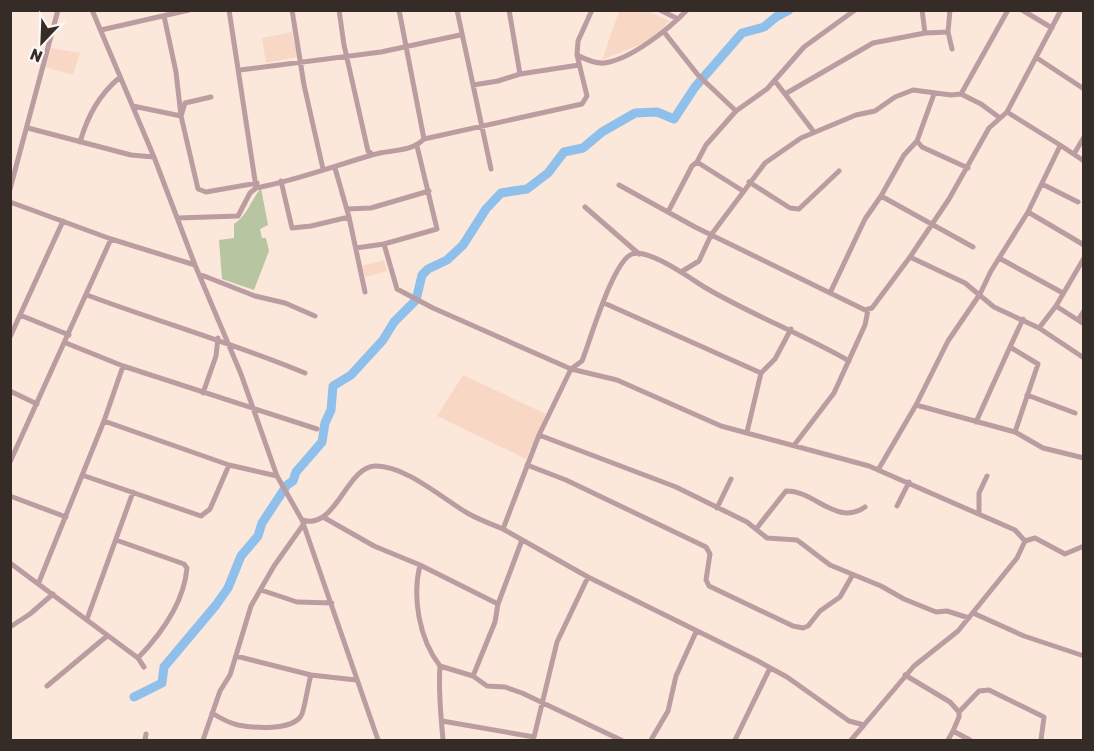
<svg xmlns="http://www.w3.org/2000/svg" width="1094" height="751" font-family="Rubik,sans-serif">
<style>
.built{fill:#f8d8c5}
.green{fill:#b7c6a1}
.lines{fill:none;stroke-linecap:round;stroke-linejoin:round}
.river{stroke:#8fc0ec;stroke-width:9}
.street{stroke:#bb9da1;stroke-width:5}
</style>
<rect width="100%" height="100%" fill="#fce7db"/>
<path class="built" d="M619 11H648L670 21 646 42 602 60Z
M292 32 297 57 266 63 262 38Z
M51 48 80 53 73 75 45 67Z
M384 260 387 271 365 277 362 266Z
M463 375 546 414 526 459 437 416Z"/>
<path class="green" d="M261 188 268 225 260 229 262 238H266L269 251 254 290 222 279 219 240 234 238V224C247 216 251 200 261 188Z"/>
<g class="lines">
<path class="river" d="M134 697 162 683 164 667 216 605 228 588 241 556 258 536 262 523 287 485 293 481 296 472 322 442 325 423 331 410 333 386 351 375 383 340 394 322 416 300 422 275 428 269 447 260 463 245 486 209 501 193 527 189 548 173 564 152 583 148 602 132 635 113 657 112 674 119 695 87 742 33 764 27 776 17 789 10"/>
<path class="street" d="M92 10 154 157 195 265 241 374 277 476 302 520 378 740
M229 10 256 187
M292 10 304 85 323 169
M339 10 344 45 368 151 372 154
M399 10 424 139
M457 10 491 169
M592 10 578 41 577 55C585 59 595 64 604 63 630 60 669 29 687 10
M660 10 678 19
M922 10 925 33
M950 10 948 32 952 49
M1022 10 1052 28
M164 16 176 72 181 116 198 189 206 192 257 183
M101 30 189 10
M664 32 698 75 736 111 767 89 804 47 855 10
M1037 58 1084 89
M240 70 381 52 460 35
M520 74 579 65
M775 81 814 132
M473 85 498 81 520 74 509 10
M785 94 873 43 925 33 948 32
M934 94 917 141 922 147 968 168
M961 94 1008 10
M133 106 181 116 185 103 211 97
M28 128 131 155 154 157
M917 141 904 155 881 196 973 247
M80 142C88 115 99 95 120 77
M1060 145 1084 161
M1074 154 1084 137
M697 162 706 145 736 111
M335 168 349 217 365 292
M281 181 292 228 311 226 349 217
M749 182 790 208 799 209 839 171
M1042 184 1078 202
M619 185 695 227 865 310 872 308 910 257 965 283 994 307 1039 328 1084 358
M10 189 58 10
M10 202 111 239 195 265
M585 207 639 254
M347 209 371 208 429 191
M668 212 692 166 697 162 743 191
M1028 212 1084 245
M178 218 238 216 250 193 256 188C295 181 334 166 372 155 390 149 410 153 424 139L582 104 587 96 577 55
M384 244 397 289 433 308 571 369 617 380 721 426 869 466 1015 530 1025 541 1017 558 958 631 914 666 864 725 849 721 787 677 756 660 588 577 503 529
M356 248 384 244 437 229 417 146
M910 257 949 199 989 128 1007 112 1061 10
M999 258 1063 293
M681 272 699 261 711 235 765 163 801 138 856 115 875 111 895 97 913 90 951 95 961 94 981 104 1000 118
M199 274 255 296 285 303 315 316
M830 293 865 219 881 196
M87 295C159 322 233 343 305 373
M604 303 761 373
M1056 306 1084 324
M20 315 69 335
M1078 320 1084 311
M1039 328 1056 306 1084 258
M10 337 63 221
M66 343 123 366 317 429
M10 391 37 404
M203 393 216 356 218 338
M1027 395 1075 413
M916 405 1015 432 1043 448 1084 458
M104 421 229 465 277 476
M976 422 1010 347
M747 432 761 373 775 359 791 329
M1015 432 1038 364 1010 347 1023 319
M539 435 676 487 747 522 767 538 797 540 830 565 881 586 904 599 936 612 947 611 969 618
M795 444 834 393 865 325 868 310
M10 462 111 239
M527 465 566 480 706 547 710 554 706 580 709 586 793 626 803 628 808 626 820 611 840 597 852 576
M878 470 916 405 948 341 980 294 991 271 1028 212 1059 148 1060 145 1007 112
M82 475 201 516 210 509 229 465
M10 496 66 517
M897 506 909 482
M717 508 731 479
M979 513V493L987 476
M323 517 374 546 420 565 498 604
M302 520C336 531 346 467 375 466 405 465 443 499 469 514 480 520 491 524 503 529L539 435 571 369 582 361C590 341 613 261 632 254 649 248 691 279 706 288 752 315 802 334 849 361
M756 529 786 491C814 490 837 527 865 507
M116 540 184 564 187 568C184 603 162 633 138 658
M1025 541 1035 538 1065 554 1084 546
M10 563 138 658 144 667
M420 565C412 597 419 639 440 666
M39 582 104 421 123 366
M261 590 297 602 332 603
M973 613 1024 636 1084 656
M87 619 133 492
M10 627 30 614 53 594
M236 656 311 675 356 680
M905 675 950 702 959 712V717L953 731 970 740
M473 676 495 622 498 604 522 540
M47 686 107 636
M959 712 979 691 989 690 1044 717 1041 740
M212 713C220 718 229 723 238 725 254 728 291 731 301 716 304 713 308 684 311 675
M442 721 534 737 557 642 588 577
M145 740 146 734
M203 740 220 691 230 675 251 606 274 566 303 525
M443 740C441 715 438 692 440 666L473 676 487 686 505 687 522 693 621 740
M651 740 668 711 676 676 696 632
M735 740 770 668
M851 740 864 725
M948 740 953 731"/>
</g>
<rect width="1094" height="751" fill="none" stroke="#362c27" stroke-width="24"/>
<g transform="translate(42 42) rotate(203)" stroke="#fdf8f5" stroke-width="4.5" paint-order="stroke">
<path d="M0-4.5L10 22L0 15L-10 22Z" fill="#362c27"/>
<text y="-9" font-size="16" font-weight="bold" text-anchor="middle" fill="#362c27">N</text>
</g>
</svg>
